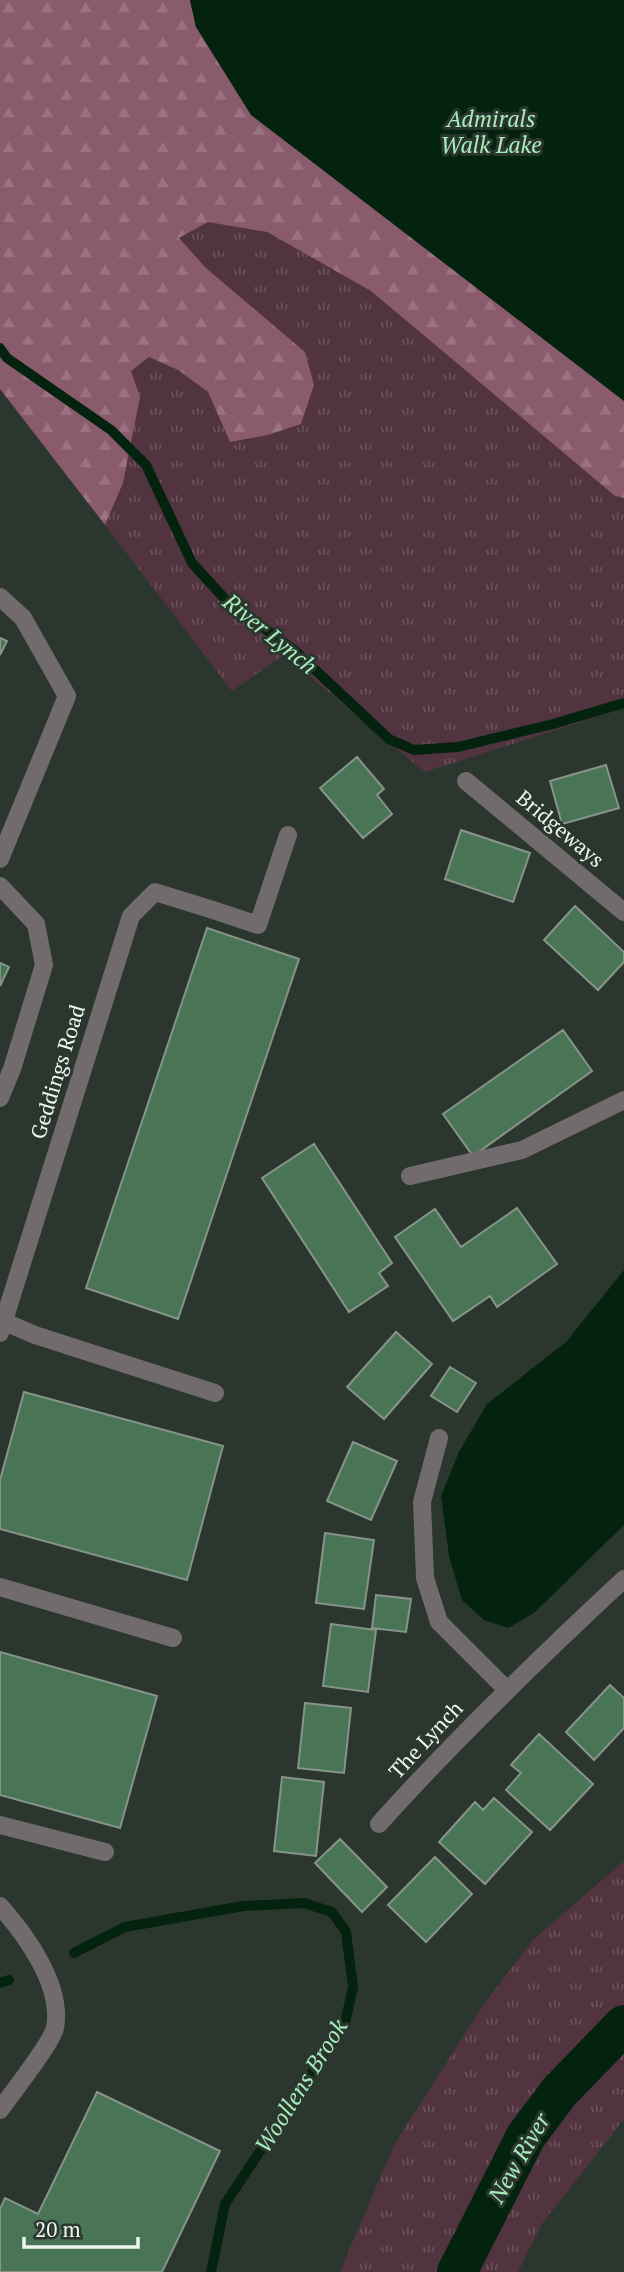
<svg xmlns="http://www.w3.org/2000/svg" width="624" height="2272" font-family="'PT Serif',serif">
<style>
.grass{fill:url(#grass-tufts)}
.forest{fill:url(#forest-firs)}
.water{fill:#03230f}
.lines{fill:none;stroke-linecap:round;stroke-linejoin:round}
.stream{stroke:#03230f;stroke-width:10}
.canal{stroke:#03230f;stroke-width:40}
.building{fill:#497456;stroke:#869489;stroke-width:2}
.lane{stroke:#726b6d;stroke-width:18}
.street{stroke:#726b6d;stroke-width:18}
.labels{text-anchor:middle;stroke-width:6;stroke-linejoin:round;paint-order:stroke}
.street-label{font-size:21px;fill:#eef6f0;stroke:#2b372e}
.water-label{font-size:23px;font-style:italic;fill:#a7edbb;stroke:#2b372e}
</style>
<defs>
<pattern id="grass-tufts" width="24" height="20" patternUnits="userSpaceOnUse" patternTransform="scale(1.75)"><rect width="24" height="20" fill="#523340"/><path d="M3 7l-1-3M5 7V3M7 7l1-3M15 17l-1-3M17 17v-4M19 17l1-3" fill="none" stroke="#6b515c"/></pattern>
<pattern id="forest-firs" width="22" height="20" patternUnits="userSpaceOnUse" patternTransform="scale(1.75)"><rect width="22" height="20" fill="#8a5a6d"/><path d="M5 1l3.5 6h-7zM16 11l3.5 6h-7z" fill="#9b7282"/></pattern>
</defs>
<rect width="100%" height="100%" fill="#2b372e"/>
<path class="grass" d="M208 222 267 232 371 291 615 496 624 498V708L425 772 284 655 232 691 105 525 123 483 131 371 149 357 178 370 208 392 230 442 206 268 179 238Z
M624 1861V2119L541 2225 518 2272H340L394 2145 484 2004 533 1940Z"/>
<path class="forest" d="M0 0H190L196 27 508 310 624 401V498L615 496 371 291 267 232 208 222 179 238 206 268 305 352 314 385 301 424 268 435 230 442 208 392 178 370 149 357 131 371 140 397 123 483 105 525 0 389Z"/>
<path class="water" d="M190 0H624V401L251 115 196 27Z
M624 1270V1525L534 1613 508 1628 484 1620 462 1600 449 1556 441 1496 459 1452 487 1404 566 1342Z"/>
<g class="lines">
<path class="stream" d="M0 348 7 358 111 430 146 465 192 563 225 599 294 650 389 739 414 750 458 747 553 724 624 703
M74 1953 125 1927 243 1906 304 1903 332 1912 346 1932 353 1987 345 2023 225 2204 211 2272
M0 1983 9 1980"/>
<path class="canal" d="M457 2272 526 2136 560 2091 624 2025"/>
</g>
<path class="building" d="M0 638 7 641 0 655Z
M357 757 384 789 377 795 392 814 363 838 320 788Z
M606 765 619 808 562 824 550 781Z
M461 830 530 853 513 902 445 879Z
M575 906 624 952V962L598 990 544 940Z
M207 928 299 959 178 1319 86 1288Z
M0 963 9 967 0 986Z
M563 1030 592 1071 473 1156 443 1114Z
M314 1144 392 1263 379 1273 388 1286 349 1312 262 1178Z
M517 1208 557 1264 497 1307 490 1296 453 1321 395 1237 435 1209 461 1247Z
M396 1332 432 1364 384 1419 347 1387Z
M450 1367 476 1383 457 1412 431 1396Z
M24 1392 223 1446 187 1580 0 1529V1480Z
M353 1442 397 1461 371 1520 327 1501Z
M325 1533 374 1540 364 1609 316 1603Z
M376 1595 411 1599 406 1632 372 1628Z
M331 1624 376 1630 368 1692 323 1686Z
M0 1652 157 1696 120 1828 0 1795Z
M610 1685 624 1698V1728L594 1760 566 1732Z
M305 1703 351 1708 344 1773 298 1768Z
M539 1734 593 1784 550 1830 506 1790 521 1773 511 1765Z
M282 1777 324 1782 316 1856 274 1851Z
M494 1798 532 1832 485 1884 439 1842 475 1802 483 1810Z
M340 1839 387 1887 362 1912 315 1863Z
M435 1857 472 1894 426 1942 388 1905Z
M97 2092 220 2151 162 2272H0V2209L5 2198 38 2214Z"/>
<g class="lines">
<path class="lane" d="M0 597 23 618 67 696 0 859
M466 781 624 912
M0 886 36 924 44 965 12 1069 0 1098
M213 910 258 925 288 835
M410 1176 522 1150 624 1100
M0 1320 35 1335 215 1393
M0 1587 173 1638
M0 1825 105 1852"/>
<path class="street" d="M0 1333 131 916 155 892 213 910
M439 1438 422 1502 425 1578 439 1622 506 1689
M379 1824C456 1738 539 1658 624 1579
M0 1906C26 1935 63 1986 55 2028 51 2044 12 2093 0 2110"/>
</g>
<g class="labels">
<g class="street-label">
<text transform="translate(560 829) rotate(40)" y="7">Bridgeways</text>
<text transform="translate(58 1072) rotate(-73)" y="7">Geddings Road</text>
<text transform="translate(426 1740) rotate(-47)" y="7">The Lynch</text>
</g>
<g class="water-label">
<text x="491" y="127">Admirals<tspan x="491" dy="26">Walk Lake</tspan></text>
<text transform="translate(270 634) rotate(39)" y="8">River Lynch</text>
<text transform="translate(301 2086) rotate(-58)" y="8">Woollens Brook</text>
<text transform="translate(519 2158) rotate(-60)" y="8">New River</text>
</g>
</g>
<path d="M24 2237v10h114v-10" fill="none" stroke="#eef6f0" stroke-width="3.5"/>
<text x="35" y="2237" font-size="21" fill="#eef6f0" stroke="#2b372e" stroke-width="5" paint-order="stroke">20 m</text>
</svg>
